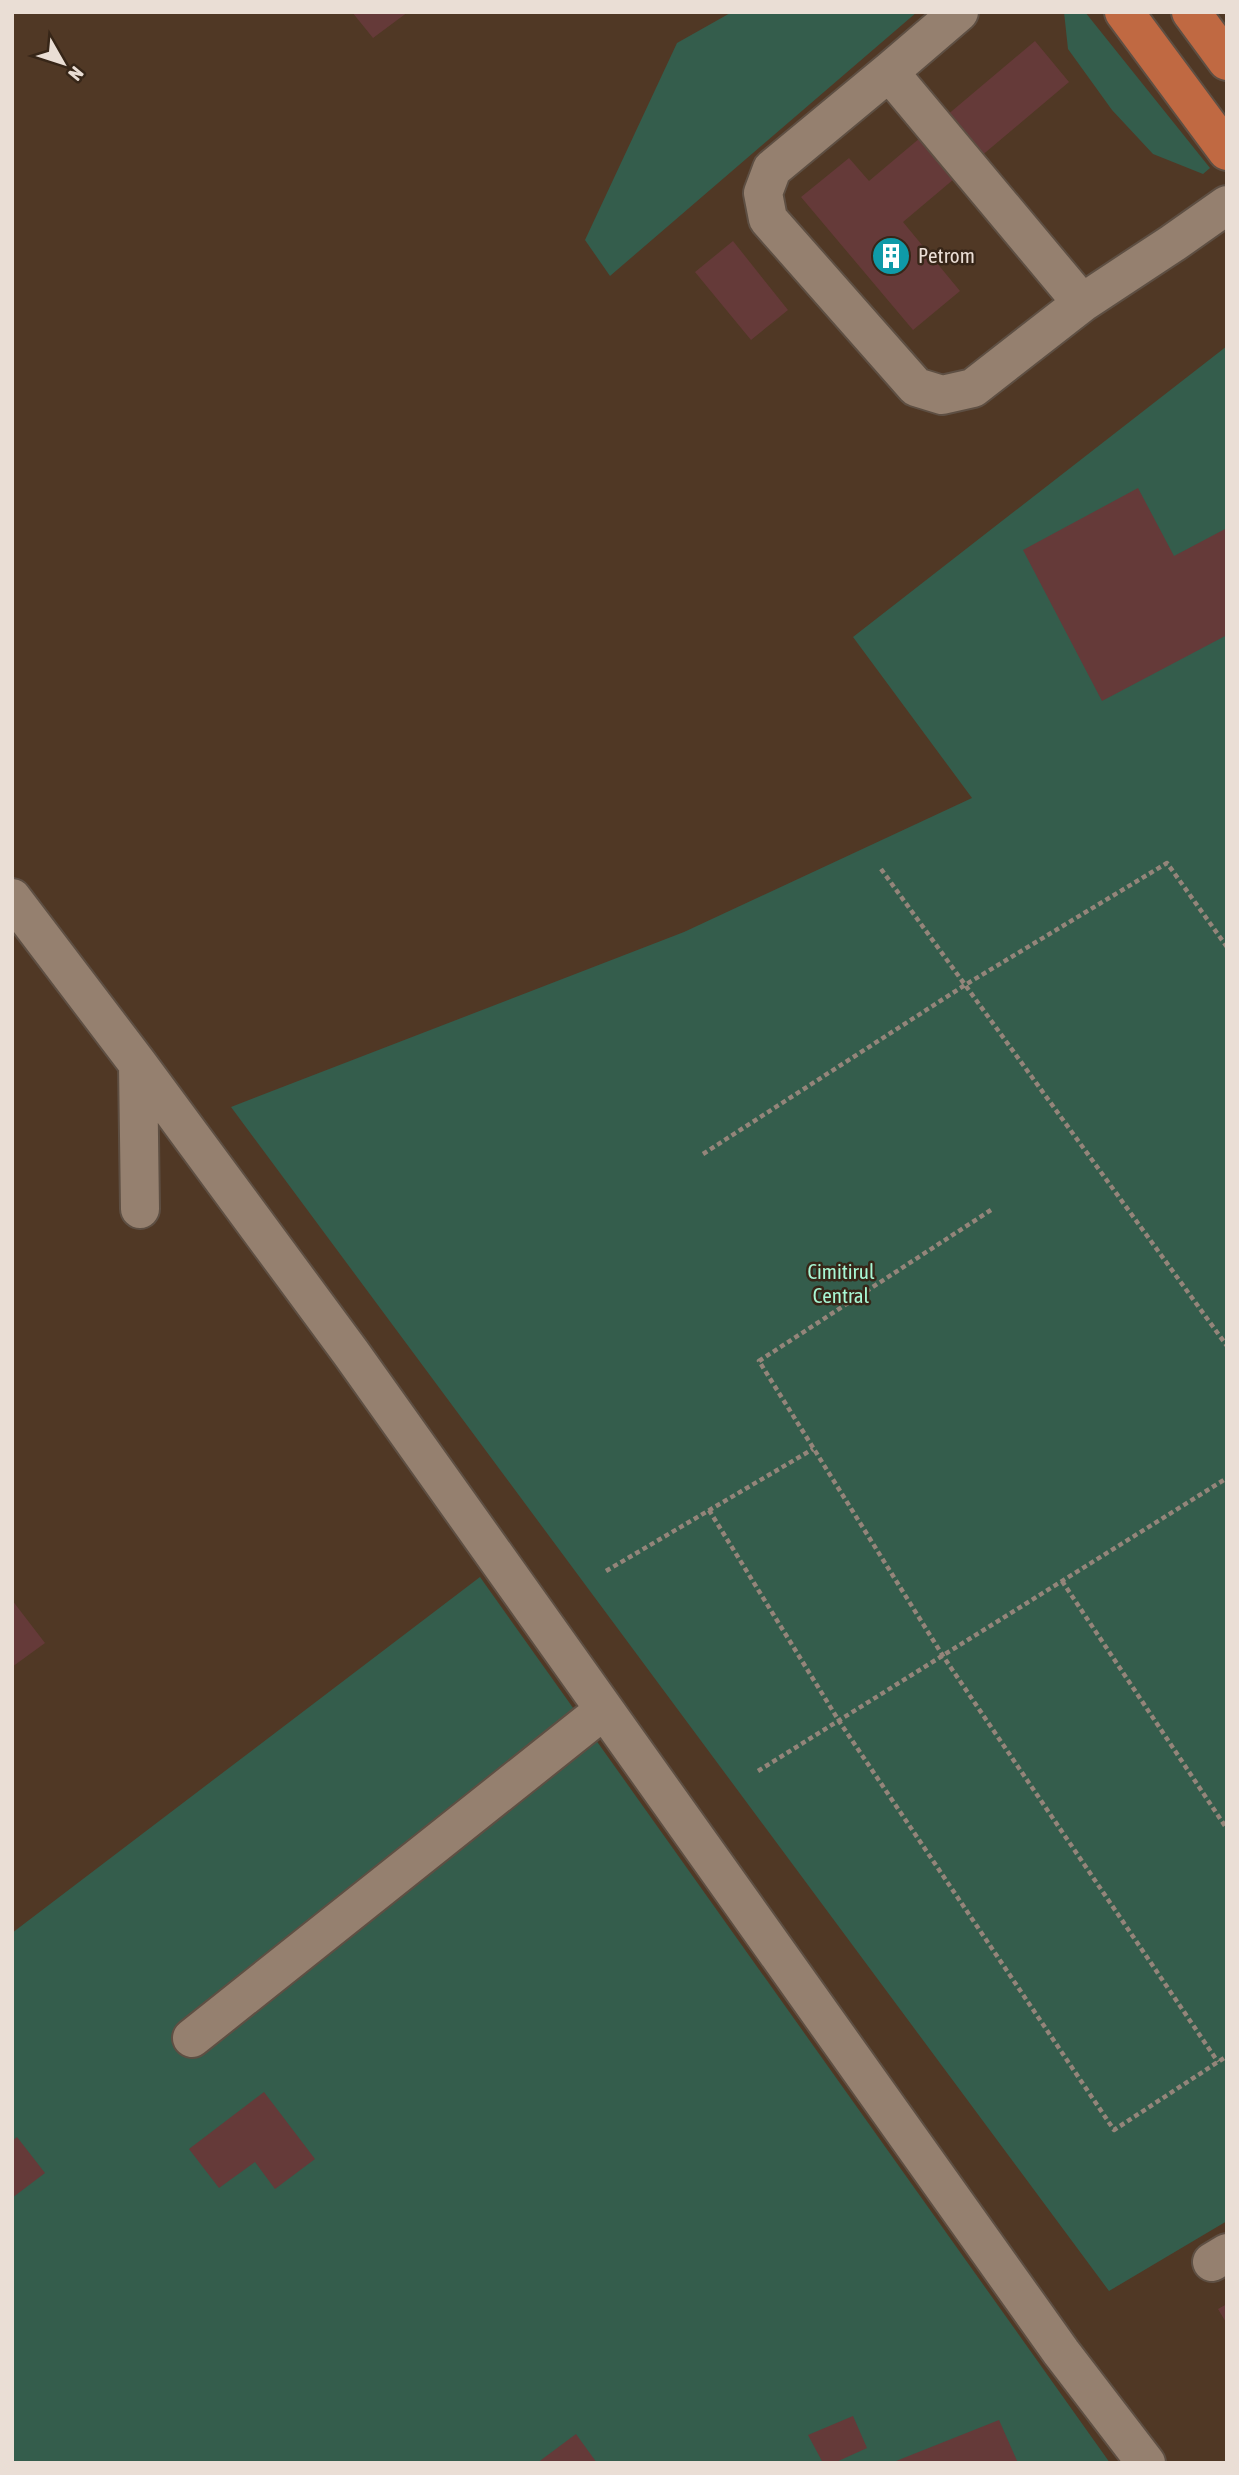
<svg xmlns="http://www.w3.org/2000/svg" width="1239" height="2475" font-family="'Asap Condensed',sans-serif">
<style>
.built{fill:#503825}
.green{fill:#345d4c}
.building{fill:#653a39}
.lines{fill:none;stroke-linecap:round;stroke-linejoin:round}
.minor-casing{stroke:#5e4f43;stroke-width:42}
.major-casing{stroke:#5e4f43;stroke-width:42}
.path{stroke:#94857a;stroke-width:4.5;stroke-dasharray:5 3.5;stroke-linecap:butt}
.minor{stroke:#95806f;stroke-width:38}
.major{stroke:#c06942;stroke-width:38}
.labels{text-anchor:middle;stroke-width:5;stroke-linejoin:round;paint-order:stroke}
.poi-label{font-size:21px;fill:#eaded5;stroke:#372618;text-anchor:start}
.park-label{font-size:21px;fill:#a8f7d4;stroke:#372618}
</style>
<rect width="100%" height="100%" fill="#423022"/>
<path class="built" d="M12 12H1227V2463H12Z"/>
<path class="green" d="M732 12H917L610 276 585 240 677 43Z
M1064 12H1085L1210 168 1203 174 1153 154 1112 110 1068 49Z
M1227 346V2221L1109 2291 231 1107 684 932 972 798 853 637Z
M480 1577 1110 2463H12V1933Z"/>
<path class="building" d="M352 12H408L373 38Z
M1035 41 1069 82 903 222 960 291 913 330 801 197 849 158 869 181Z
M733 241 788 310 751 340 695 272Z
M1138 488 1174 556 1227 528V635L1102 701 1023 550Z
M12 1600 45 1643 12 1667Z
M264 2092 315 2159 275 2189 255 2162 219 2188 189 2149Z
M17 2137 45 2173 12 2198V2141Z
M1227 2304V2324L1218 2309Z
M853 2416 867 2448 834 2463H823L808 2435Z
M999 2420 1018 2463H891Z
M576 2434 597 2463H537Z"/>
<g class="lines">
<defs>
<path id="minor" d="M959 12 889 72 1082 303 1173 243 1227 205
M889 72 772 169 763 193 768 219 916 387 942 395 973 388 1082 303
M12 898 138 1064 140 1209
M138 1064 351 1353 1061 2352 1146 2463
M192 2038 604 1710
M1212 2262 1227 2253"/>
<path id="major" d="M1124 12 1227 151
M1191 12 1227 61"/>
</defs>
<use href="#minor" class="minor-casing"/>
<use href="#major" class="major-casing"/>
<path class="path" d="M881 869 1227 1346
M703 1154 965 985 1167 863 1227 947
M991 1210 759 1361 943 1656 1218 2062
M709 1510 839 1721 1114 2130 1227 2056
M606 1571 813 1449
M1062 1581 1227 1829
M758 1771 1227 1478"/>
<use href="#minor" class="minor"/>
<use href="#major" class="major"/>
</g>
<defs>
<symbol id="building-disc" viewBox="-11 -11 22 22"><circle r="9.5" fill="#0f9aa8" stroke="#372618"/><path d="M-4-6H4V6H1V3H-1V6H-4ZM-2.5-4.3h1.7v1.8h-1.7ZM.8-4.3h1.7v1.8H.8ZM-2.5-1h1.7V.8h-1.7ZM.8-1h1.7V.8H.8Z" fill="#fff"/></symbol>
</defs>
<g fill-rule="evenodd">
<use href="#building-disc" x="869" y="234" width="44" height="44"/>
</g>
<g class="labels">
<g class="poi-label">
<text x="918" y="263">Petrom</text>
</g>
<g class="park-label">
<text x="841" y="1279">Cimitirul<tspan x="841" dy="24">Central</tspan></text>
</g>
</g>
<rect width="1239" height="2475" fill="none" stroke="#eaded5" stroke-width="28"/>
<g transform="translate(63 63) rotate(129)" stroke="#372618" stroke-width="5" paint-order="stroke">
<path d="M0-5L12 26L0 18L-12 26Z" fill="#eaded5"/>
<text y="-10" font-size="19" font-weight="bold" text-anchor="middle" fill="#eaded5">N</text>
</g>
</svg>
